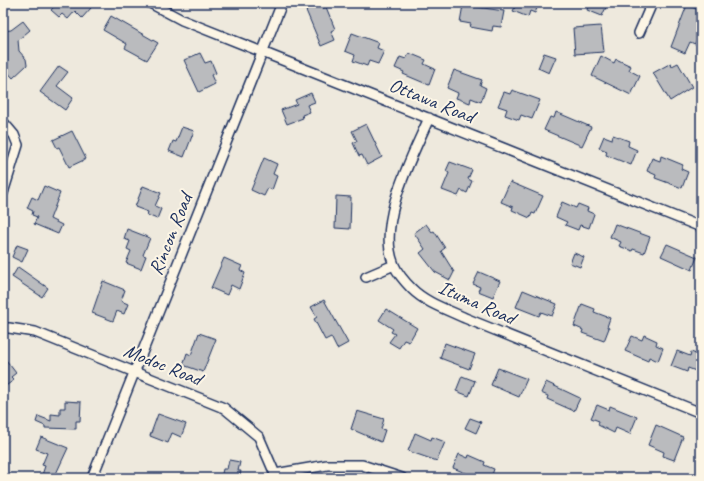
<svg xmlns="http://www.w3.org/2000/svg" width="704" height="481" font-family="Caveat,sans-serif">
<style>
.building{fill:#babbbe;stroke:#1b2f5e}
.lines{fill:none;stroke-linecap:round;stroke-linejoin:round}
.minor-casing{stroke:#1b2f5e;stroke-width:12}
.minor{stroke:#fcf5e5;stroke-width:9}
.labels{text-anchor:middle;stroke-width:4;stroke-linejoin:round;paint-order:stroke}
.street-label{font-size:20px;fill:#1b2f5e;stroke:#fcf5e5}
</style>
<rect width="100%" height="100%" fill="#eee9dd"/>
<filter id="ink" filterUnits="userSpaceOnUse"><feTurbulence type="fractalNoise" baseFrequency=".025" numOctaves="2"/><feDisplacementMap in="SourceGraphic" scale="8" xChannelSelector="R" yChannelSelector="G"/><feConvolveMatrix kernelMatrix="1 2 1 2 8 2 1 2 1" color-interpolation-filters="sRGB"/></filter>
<g filter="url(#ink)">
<path class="building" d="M57 3H85L91 8 82 18 75 11 68 19 62 14 59 17 51 10Z
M319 3 322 9 326 7 335 29 331 31 335 40 321 46 305 8Z
M517 3H539L535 13 530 11 528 17 513 11Z
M589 3H608L602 16 587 10Z
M463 5 504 11 501 27 493 26 492 31 470 27 471 24 460 22Z
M687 5 701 11 697 24 701 26V29L695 44 690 42 685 53 671 47Z
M111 16 158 43 147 60 125 48 127 44 103 30Z
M23 21 30 30 18 40 19 51 26 59 27 65 13 78 3 67V31L11 30Z
M601 26 604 52 575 54 573 28Z
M352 33 379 43 377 48 384 51 378 64 369 61 367 66 353 61 355 55 345 51Z
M200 53 205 63 211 61 216 73 211 75 215 84 199 92 184 60Z
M409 53 426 60 424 64 435 69 429 85 403 74 404 72 395 68 400 57 406 59Z
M544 53 556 57 549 73 538 68Z
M601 56 614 63 616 59 631 66 629 70 640 76 631 95 592 76Z
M671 63 672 66 678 63 692 87 670 101 653 73Z
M59 66 68 72 57 86 73 98 65 110 40 92Z
M454 70 482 80 480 85 486 88 481 102 471 98 470 103 456 98 458 93 447 88Z
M512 90 540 100 532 119 521 115 519 120 505 115 507 109 498 106 504 92 510 94Z
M311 93 315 102 307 105 310 112 302 115 303 118 287 124 281 110 297 104 295 100Z
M556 112 591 127 582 146 544 130 550 117 554 118Z
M366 124 382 157 367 165 362 155 359 156 353 143 357 141 352 131Z
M182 127 194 131 184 157 169 151 173 141 176 142Z
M72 131 86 159 69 167 59 147 57 148 53 140Z
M613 135 629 141 628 146 637 150 631 165 606 155 607 151 599 148 604 136 612 139Z
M661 156 683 165 681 169 688 172 682 188 655 178 656 175 647 171 652 158 660 161Z
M264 158 277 164 273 174 277 176 272 190 268 188 264 196 251 190Z
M450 162 472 170 468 179 472 181 467 193 461 190 458 196 442 190 449 173 446 171Z
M510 182 543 196 535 214 532 213 530 218 512 210 513 207 501 202Z
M44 186 60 193 50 219 62 225 58 234 34 224 37 217 32 215 33 211 27 208 32 197 38 200Z
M143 186 161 193 155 206 161 209 157 219 147 215 148 212 135 207Z
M336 196 351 197 350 229 335 228Z
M562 202 576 208 578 204 588 208 587 211 594 214 589 228 580 225 578 230 565 225 567 222 556 217Z
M426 224 432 232 434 231 445 248 441 251 454 272 450 280 435 272 420 253 425 249 414 233Z
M615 224 650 237 644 253 633 249 632 251 619 246 621 242 610 237Z
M127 229 150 238 143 255 146 256 141 269 126 263 131 251 127 249 130 241 124 239Z
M667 244 697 257 692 270 661 256Z
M17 245 28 249 22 262 12 257Z
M574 253 584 257 580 267 570 263Z
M224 258 242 266 240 270 245 273 239 289 231 285 227 295 211 288Z
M18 267 48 288 42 297 12 277Z
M479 272 500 281 493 297 478 291 480 287 473 284Z
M103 281 125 290 121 301 128 304 124 314 117 311 113 321 92 313Z
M523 290 557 304 552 316 541 312 539 316 516 307Z
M324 300 348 343 337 349 331 337 325 340 314 319 317 317 311 307Z
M582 304 595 309 594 312 610 318 607 327 609 328 604 341 582 333 583 330 574 326Z
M386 309 417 328 409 342 404 340 399 348 389 342 395 334 391 332 393 329 379 320Z
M199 333 216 339 203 372 183 365 187 353 191 355Z
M644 335 657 341 656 345 663 348 658 361 649 357 648 361 625 351 632 336 642 340Z
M445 343 475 354 469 369 440 358Z
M677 351 690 356 691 352 701 356V373L688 368 687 372 671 366Z
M3 356 16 373 11 377 14 380 3 388Z
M498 368 527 379 519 397 491 385Z
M462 376 475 381 469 396 456 391Z
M546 382 580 398 574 411 547 399 548 396 541 393Z
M65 401 81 402 80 421H76V429L45 428V426L36 422 38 416 51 421V414L60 415V408H65Z
M597 405 609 410 610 406 637 417 630 434 616 428 614 433 598 425 599 421 591 418Z
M357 411 384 419 381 429 385 430 381 442 351 429Z
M158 414 186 424 181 437 172 433 168 443 150 436Z
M470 418 481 422 476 433 465 428Z
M656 425 683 437 674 460 663 456 664 452 648 445Z
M415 433 431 440 432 437 445 442 437 461 408 451Z
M41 437 68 448 54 478H41L45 466 42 465 47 453 36 449Z
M459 454 468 458 469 455 485 462 484 465 494 469 491 478H478L453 468Z
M229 460 240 462 238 471H241L239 478H221L223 469H227Z"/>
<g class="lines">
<defs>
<path id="minor" d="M150 3 182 20 701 227
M639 33 652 3
M429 118C412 157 376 223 394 265 398 274 406 283 412 289 426 303 448 310 465 318L701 413
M3 122 14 135 18 145 3 193
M366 277 394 265
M3 328H9L35 332 224 408 259 437 275 474 274 478
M275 474 327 465H362L402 478
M92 478 282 3"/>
</defs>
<use href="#minor" class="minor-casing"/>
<use href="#minor" class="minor"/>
</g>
</g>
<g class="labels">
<g class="street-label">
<text transform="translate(432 100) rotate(22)" y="7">Ottawa Road</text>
<text transform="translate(170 234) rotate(-68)" y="7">Rincon Road</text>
<text transform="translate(477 302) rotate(24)" y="7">Ituma Road</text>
<text transform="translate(163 364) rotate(22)" y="7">Modoc Road</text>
</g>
</g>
<rect width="704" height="481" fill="none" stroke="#fcf5e5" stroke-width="16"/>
<rect x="8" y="8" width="688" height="465" fill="none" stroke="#1b2f5e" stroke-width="1.5" filter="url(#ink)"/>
</svg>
